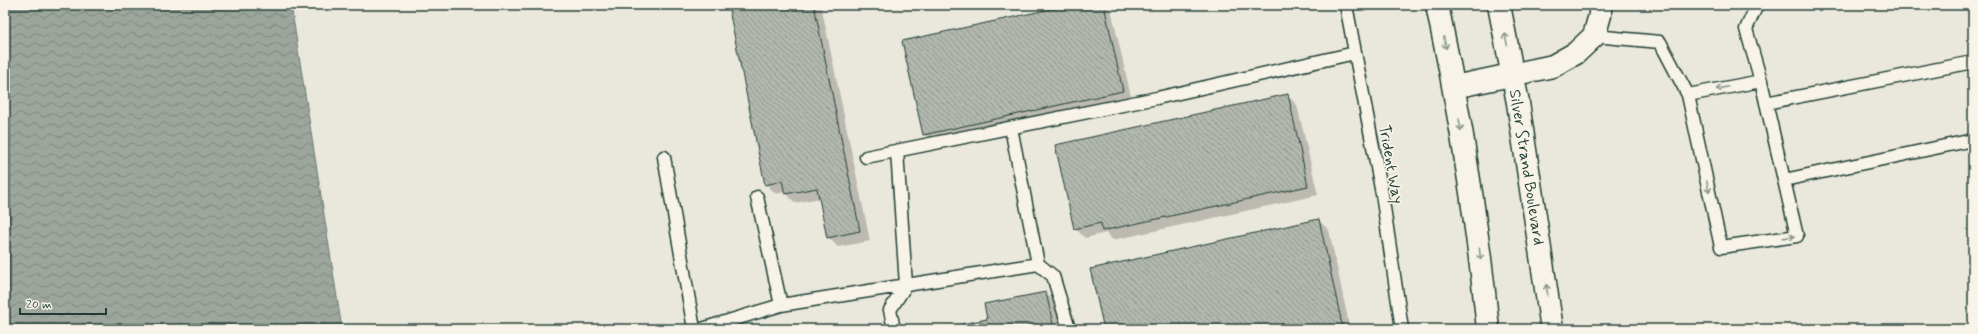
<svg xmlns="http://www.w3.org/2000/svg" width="1978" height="334" font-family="Mynerve,sans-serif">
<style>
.water{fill:url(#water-waves);stroke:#6a7c72}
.shadow{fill:#0003}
.building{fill:url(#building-back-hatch);stroke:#1f3d34}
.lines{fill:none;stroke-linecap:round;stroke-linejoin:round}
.lane-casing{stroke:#1f3d34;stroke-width:15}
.street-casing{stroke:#1f3d34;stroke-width:25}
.highway-casing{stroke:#1f3d34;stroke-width:25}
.lane{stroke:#f7f3e8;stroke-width:12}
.street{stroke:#f7f3e8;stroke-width:22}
.highway{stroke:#f7f3e8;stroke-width:22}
.oneway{stroke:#8b988e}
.labels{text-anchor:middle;stroke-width:3.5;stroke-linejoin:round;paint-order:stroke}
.street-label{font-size:16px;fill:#1f3d34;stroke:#f7f3e8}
</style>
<defs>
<pattern id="water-waves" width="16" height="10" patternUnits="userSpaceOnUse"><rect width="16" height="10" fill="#9ca69c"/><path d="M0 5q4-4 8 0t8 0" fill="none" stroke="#7f8880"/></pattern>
<pattern id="building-back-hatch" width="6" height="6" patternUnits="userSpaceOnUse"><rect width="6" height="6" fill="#b2b8ae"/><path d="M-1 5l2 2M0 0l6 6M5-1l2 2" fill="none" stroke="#90978e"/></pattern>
</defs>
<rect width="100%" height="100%" fill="#eae8dd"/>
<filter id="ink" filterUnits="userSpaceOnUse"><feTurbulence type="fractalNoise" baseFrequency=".025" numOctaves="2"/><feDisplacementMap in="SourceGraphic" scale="8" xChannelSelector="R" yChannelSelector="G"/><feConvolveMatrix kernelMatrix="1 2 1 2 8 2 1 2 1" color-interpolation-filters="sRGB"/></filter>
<g filter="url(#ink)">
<path class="water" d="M5 5H291L342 329H5Z"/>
<path class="shadow" d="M729 5H821L870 241 838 247 828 237 820 198 795 203 785 192 776 194 766 184Z
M1075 5H1108L1111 9 1132 101 933 144 924 134Z
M1288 96 1297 105 1318 195 1113 240 1106 233 1085 238 1075 228Z
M1319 221 1329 230 1350 329H1105Z
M1046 293 1056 303 1061 329H943L988 320Z"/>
<path class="building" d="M728 5H814L860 231 827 238 817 188 785 194 782 181 765 185Z
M1070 5H1104L1123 91 923 135 902 41Z
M1288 94 1308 186 1102 231 1101 223 1074 229 1055 145Z
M1319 219 1343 329H1104L1090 269Z
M1046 292 1054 329H938L987 319 984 304Z"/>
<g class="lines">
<defs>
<path id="lane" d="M1346 5 1382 194 1402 329
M1757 5 1746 29 1761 81 1797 236 1721 247 1688 95 1761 81
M1594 36 1660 42 1688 95
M1766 103 1973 62
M664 157 694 329
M866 157 1157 98 1355 53
M1784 180 1973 140
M757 197 781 305 1038 264 1011 128
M1038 264 1053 276 1069 329
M702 329 781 305
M894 329 890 310 906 285 897 151"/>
<path id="street" d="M1454 87 1553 66 1576 53 1594 36 1600 15V5"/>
<path id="highway" d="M1437 5C1460 112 1477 220 1488 329
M1499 5 1518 103 1552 329"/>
</defs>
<use href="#lane" class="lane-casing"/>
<use href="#street" class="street-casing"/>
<use href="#highway" class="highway-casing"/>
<use href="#lane" class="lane"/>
<use href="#street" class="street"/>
<use href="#highway" class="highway"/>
</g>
<defs><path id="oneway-shaft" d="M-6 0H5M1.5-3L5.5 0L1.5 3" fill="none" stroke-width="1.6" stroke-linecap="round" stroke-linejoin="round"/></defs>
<g class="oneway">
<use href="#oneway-shaft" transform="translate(1506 39) rotate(-102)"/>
<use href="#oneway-shaft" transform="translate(1445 43) rotate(78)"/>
<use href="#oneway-shaft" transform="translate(1722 88) rotate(169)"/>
<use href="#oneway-shaft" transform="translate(1460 125) rotate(81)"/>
<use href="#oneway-shaft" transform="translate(1708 187) rotate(78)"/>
<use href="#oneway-shaft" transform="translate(1789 237) rotate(-8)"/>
<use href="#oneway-shaft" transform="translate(1480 254) rotate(83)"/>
<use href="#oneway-shaft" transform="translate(1547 290) rotate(-98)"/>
</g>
</g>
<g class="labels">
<g class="street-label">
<text transform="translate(1392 164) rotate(80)" y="6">Trident Way</text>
<text transform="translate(1528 167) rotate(81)" y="6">Silver Strand Boulevard</text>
</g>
</g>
<rect width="1978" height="334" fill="none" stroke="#f7f3e8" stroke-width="20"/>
<rect x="10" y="10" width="1958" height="314" fill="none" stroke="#1f3d34" stroke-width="1.5" filter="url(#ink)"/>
<path d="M20 308v6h86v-6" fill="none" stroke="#1f3d34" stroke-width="2"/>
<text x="26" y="308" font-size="12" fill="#1f3d34" stroke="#f7f3e8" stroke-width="3" paint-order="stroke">20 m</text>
</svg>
